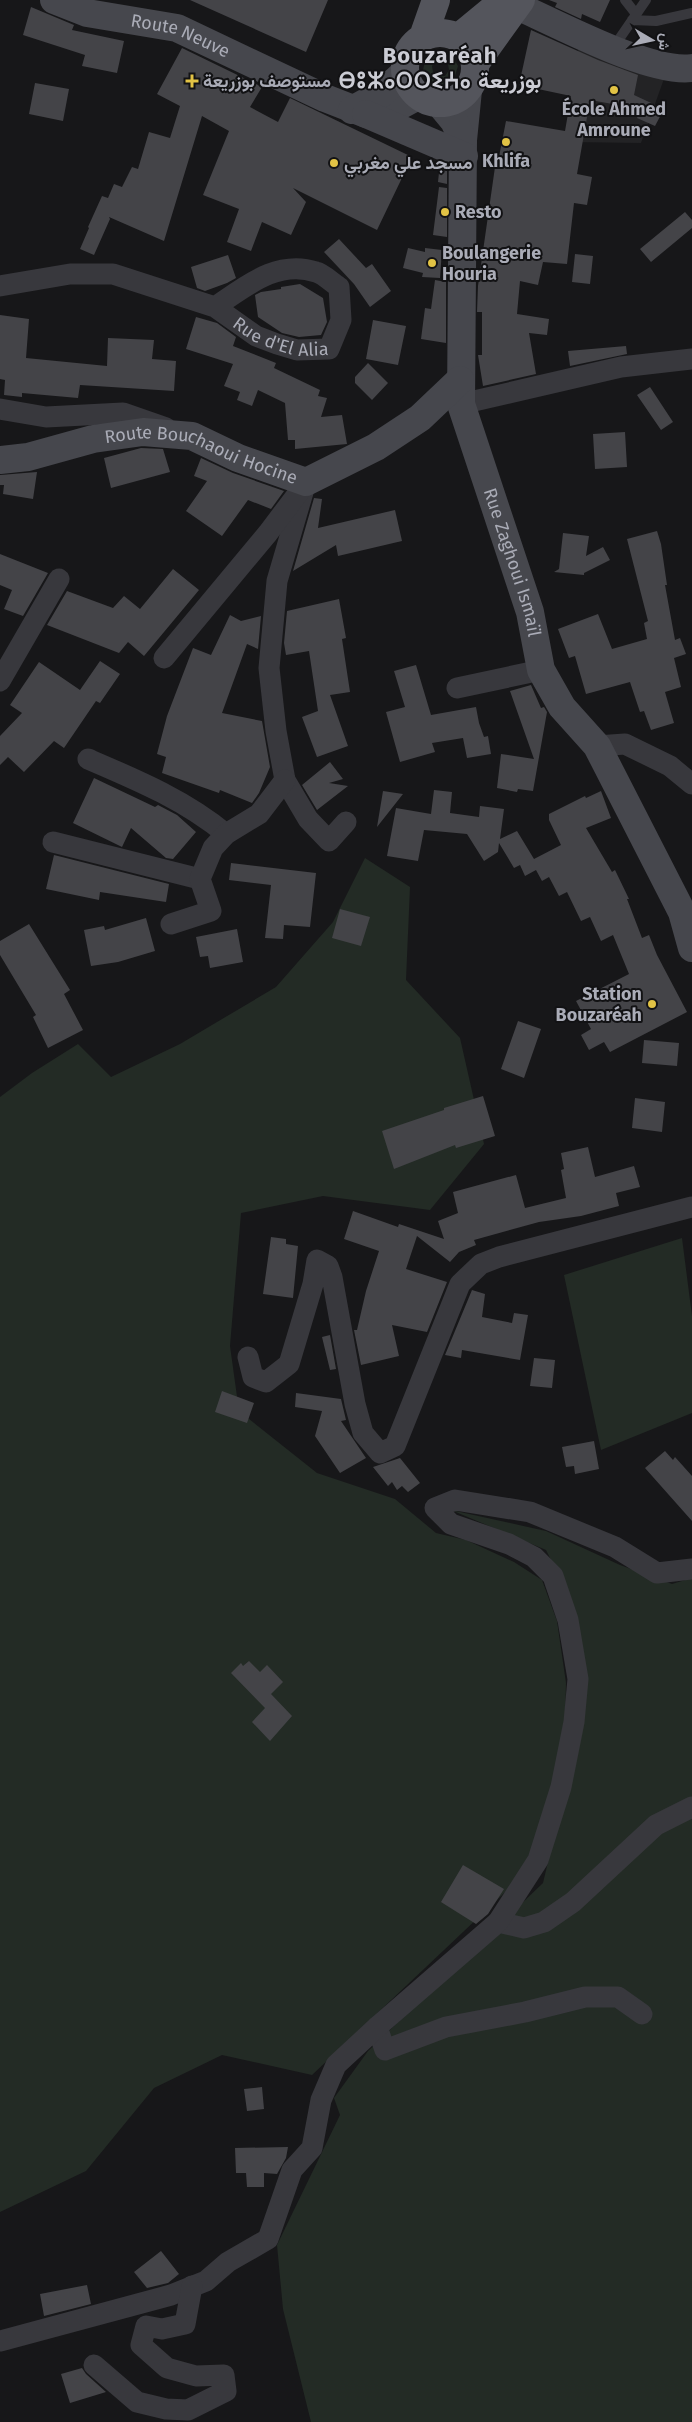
<svg xmlns="http://www.w3.org/2000/svg" width="692" height="2422" font-family="'Fira Sans',Vazirmatn,'Noto Sans Tifinagh',sans-serif">
<style>
.built{fill:#232325}
.green{fill:#232b25;fill-rule:evenodd}
.building{fill:#444448}
.lines{fill:none;stroke-linecap:round;stroke-linejoin:round}
.lane{stroke:#38383d;stroke-width:10}
.street{stroke:#38383d;stroke-width:21}
.secondary{stroke:#46474d;stroke-width:28}
.primary{stroke:#54555c;stroke-width:28}
.poi-dot{fill:#e2c345;stroke:#121214;stroke-width:2}
.labels{text-anchor:middle;stroke-width:4;stroke-linejoin:round;paint-order:stroke}
.street-label{font-size:18px;fill:#aaacb7;stroke:#121214}
.poi-label{font-size:18px;font-weight:bold;fill:#aaacb7;stroke:#121214;text-anchor:start}
.district-label{font-size:22px;font-weight:bold;letter-spacing:1px;fill:#cbccd4;stroke:#121214}
</style>
<rect width="100%" height="100%" fill="#171719"/>
<path class="built" d="M579 46 665 76 641 143 569 142 577 108 566 103Z"/>
<path class="green" d="M438 50 451 54 458 66 454 79 442 86 429 82 423 70 426 57ZM436 60H443L448 64 449 70 445 76H438L433 72 432 66Z
M365 858 410 887 406 980 460 1038 484 1144 430 1210 323 1196 241 1213 230 1346 239 1411 317 1473 395 1499 436 1533 466 1540 514 1562 542 1580 557 1621 566 1683 565 1727 550 1804 519 1879 312 2075 222 2055 154 2088 86 2171 0 2212V1097L32 1073 78 1044 111 1077 180 1044 276 987 333 922Z
M682 1238 692 1316V1413L601 1450 564 1275Z
M451 1510 546 1531 620 1565 672 1584 692 1578V2422H311L283 2309 277 2245 340 2115 334 2098 368 2051 543 1883 577 1740 573 1604 546 1550Z"/>
<path class="building" d="M190 0H328L306 52Z
M549 0H610L600 22 582 14 581 19 555 7 557 3Z
M31 7 74 25 72 30 124 41 117 73 82 66 85 55 23 35Z
M531 30 598 60 638 75 634 95 664 109 655 126 637 118 641 109 590 100 577 174 592 177 587 205 574 203 567 264 543 262 538 285 520 281 517 314 549 319 547 335 529 333 536 374 483 386 478 355H482V312H477L478 286 495 167H497L506 121 565 131 571 96 519 85Z
M182 48 262 87 250 107 278 122 290 98 412 157 377 230 293 188 306 202 291 235 262 222 251 251 227 242 239 209 203 195 229 131 202 116 164 241 109 217 110 219 94 255 80 249 89 228 88 227 102 196 108 198 114 184 122 187 132 167 138 169 149 132 170 138 180 106 157 94Z
M35 83 69 89 63 121 29 114Z
M440 163 447 166V184L438 182Z
M439 187 447 188V237L433 235Z
M685 212 692 220V228L651 262 640 249Z
M339 239 366 268 372 264 391 291 370 307 354 284 324 252Z
M408 248 425 252V248L442 250 440 278 422 277 423 273 403 268Z
M575 254 593 256 590 284 572 282Z
M228 255 236 278 227 283 205 291 197 288 191 267Z
M435 280 446 282V343L421 339 425 308 431 309Z
M300 284 323 298 327 322 321 335 299 337 282 333 258 317 255 295 261 292 281 289V287Z
M0 315 29 319 26 358 107 366 108 338 154 340 152 359 176 361 174 391 80 385 78 398 22 393V397L4 395 5 380 0 379Z
M196 317 217 323 236 337 233 346 276 363 274 368 320 390 318 396 327 398 321 417 342 415 347 444 295 449V440H288L285 403 258 390 252 406 237 400 240 392 224 386 233 364 186 349Z
M373 320 406 326 398 365 366 359Z
M626 346 627 354 570 366 568 351Z
M368 363 388 383 372 400 355 383V377Z
M650 387 673 422 661 430 637 395Z
M625 432 627 467 595 469 593 434Z
M141 448 163 449 170 472 111 488 104 458Z
M201 458 233 473 284 491 271 509 248 500 222 536 186 511 207 481 194 476Z
M37 472 33 499 3 494 4 485H0V475Z
M314 498 322 499 318 528 395 510 402 541 338 556 336 545 293 571Z
M657 531 661 544 667 585H665L675 640 680 638 686 654 674 658 681 687 665 692 674 723 651 730 644 711 640 712 630 682 586 694 575 656 569 658 558 629 598 614 612 649 647 639 644 623 648 621 627 539Z
M563 533 589 536 586 556 603 547 610 560 584 573V575L554 572 559 569Z
M0 554 48 573 23 616 4 609 12 590 0 585Z
M173 569 199 590 144 656 128 642 119 653 47 625 67 591 113 608 124 596 140 609Z
M339 599 346 638 342 639 350 692 330 695 348 746 317 757 302 717 318 711 309 651 286 655 284 643 287 611Z
M230 615 241 621 261 616 258 649 247 644 222 713 262 721 270 767 259 793 252 803 220 790 219 793 162 773 166 757 157 754 167 716 193 648 211 655Z
M100 661 120 674 100 703 96 701 64 748 54 741 24 772 8 757 0 765V736L22 713 10 705 39 662 80 690Z
M416 665 431 715 476 707 479 723 484 737 488 736 491 754 467 758 463 738 432 743 435 752 400 762 386 712 405 707 394 671Z
M531 685 541 708 544 707 547 712 533 791 518 789 517 792 497 788 501 754 534 759 510 691Z
M330 762 343 779 329 783 348 786 317 810 302 785Z
M94 778 155 807 158 805 177 815 196 832 173 859 166 858 131 828 122 847 73 823Z
M434 790 452 792 450 813 479 817 480 806 504 809 500 839 517 831 534 859 561 845 549 820V814L585 796 586 798 601 791 611 818 586 828 612 872 615 870 629 899H627L642 938 649 935 657 955 687 1012 610 1052 604 1042 589 1050 581 1035 591 1029 576 1001 629 974 613 935 601 941 590 917 581 921 567 892 559 896 549 877 542 881 536 870 525 876 520 865 514 868 499 843 498 852 484 861 467 834 424 830 418 861 387 856 396 808 431 814Z
M383 791 403 794 377 827Z
M54 855 169 884 166 902 100 892 99 900 46 889Z
M231 863 316 873 310 927 284 925 283 939 265 938 271 885 229 880Z
M340 909 370 917 361 946 332 938Z
M146 918 155 951 118 962 91 966 84 930 104 926 105 930Z
M29 924 70 990 64 994 83 1030 48 1048 33 1017 36 1015 0 955V941Z
M237 929 243 962 210 968 208 956 200 957 196 937Z
M518 1021 541 1029 524 1078 501 1069Z
M644 1040 679 1043 677 1066 642 1063Z
M483 1096 495 1136 456 1148 455 1145 394 1169 382 1131 444 1110V1108Z
M635 1098 665 1102 662 1132 632 1128Z
M588 1147 595 1177 634 1166 640 1187 616 1193 619 1206 581 1216 539 1222 474 1240 476 1245 459 1252 450 1262 417 1236 406 1269 447 1282 427 1332 392 1325 399 1356 361 1365 354 1330H357L366 1291 379 1251 344 1239 353 1211 398 1227 399 1224 444 1239 438 1221 458 1213 453 1192 516 1175 525 1208 566 1198 561 1170 564 1169 561 1153Z
M271 1237 286 1239V1244L298 1246 293 1298 263 1294Z
M472 1290 485 1294 482 1317 512 1323 514 1313 528 1315 520 1360 462 1350 461 1358 445 1355Z
M330 1335 336 1369 330 1370 322 1337Z
M534 1358 555 1360 552 1388 530 1386Z
M222 1391 254 1403 247 1423 215 1412Z
M296 1393 341 1399 346 1420 341 1421 366 1458 340 1473 315 1436 322 1411 295 1407Z
M594 1441 599 1469 575 1474 574 1466 566 1467 562 1447Z
M665 1451 673 1460 675 1457 692 1476V1521L645 1468Z
M400 1458 420 1483 408 1492 402 1486 397 1490 392 1482 388 1486 373 1467Z
M249 1661 260 1672 267 1665 283 1682 271 1694 292 1716 270 1741 252 1722 265 1708 231 1673 241 1663 243 1666Z
M463 1865 504 1889 488 1914 476 1924 441 1902Z
M262 2087 264 2109 247 2111 244 2089Z
M288 2147 286 2158 277 2174 264 2173V2187H247L246 2173H236L235 2148Z
M161 2251 179 2274 168 2283 147 2288 134 2272Z
M87 2285 91 2304 44 2316 40 2294Z
M82 2368 86 2374 106 2392 70 2403 61 2374Z"/>
<g class="lines">
<path class="lane" d="M625 0 636 14
M632 20 656 21 692 13
M613 48 646 0"/>
<g class="street">
<path id="s1" d="M0 286 70 274H113L215 307 256 336 277 344 297 350 329 349 341 320 339 287C332 283 324 274 316 272 277 259 245 287 215 307"/>
<path d="M461 404 621 367 692 359"/>
<path d="M0 409 46 417 123 413 166 428"/>
<path d="M306 482 277 581 269 668 276 731 285 780 308 819 329 841 346 822"/>
<path d="M164 658 268 533 299 492"/>
<path d="M0 681 59 579"/>
<path d="M457 688 541 670"/>
<path d="M597 746 625 744 670 766 692 784"/>
<path d="M88 759C137 780 185 800 226 834"/>
<path d="M53 842 200 879"/>
<path d="M171 924 211 911 200 879 213 848 226 834 259 814 285 780"/>
<path d="M248 1357 253 1377 266 1382 289 1364 313 1284 317 1260 328 1266 332 1277 355 1404 363 1433 380 1453 395 1446 460 1284 481 1264 499 1257 692 1207"/>
<path d="M498 1922 524 1928 544 1922 573 1902 656 1825 692 1807"/>
<path d="M377 2027 385 2050 446 2027 525 2012 585 1997H618L642 2014"/>
<path d="M0 2341 171 2295 206 2281 228 2262 268 2239 292 2170 312 2148 321 2100 336 2065 377 2027 498 1922 538 1860 561 1787 574 1722 578 1679 568 1620 553 1576 534 1557 509 1544 451 1524 435 1508 455 1500 530 1512 615 1547 657 1573 692 1569"/>
<path d="M94 2365 137 2402 166 2409 188 2410 226 2391 224 2375 196 2376 167 2368 141 2345 146 2326 162 2329 185 2324 192 2286"/>
</g>
<g class="secondary">
<path id="s2" d="M54 0 87 13 177 28 325 98 366 114 392 110 418 96"/>
<path d="M517 6C558 24 650 74 692 68"/>
<path id="s3" d="M468 90 463 140 461 404 530 612 541 670 562 707 597 746 682 912 692 948"/>
<path d="M440 104 454 121 463 140"/>
<path d="M352 110 381 94 405 72"/>
<path d="M366 114 464 156"/>
<path id="s4" d="M0 460 28 457 93 439 143 432 192 436 238 458 306 482 376 447 420 418 460 380"/>
</g>
<path class="primary" d="M405 68a35 35 0 1 1 70 0a35 35 0 1 1-70 0Z
M423 37 436 0
M459 37 504 0
M475 64 521 0"/>
</g>
<g class="poi-dot">
<path d="M189.5 73.5h5v5h5v5h-5v5h-5v-5h-5v-5h5z"/>
<circle cx="614" cy="90" r="5"/>
<circle cx="506" cy="142" r="5"/>
<circle cx="334" cy="163" r="5"/>
<circle cx="445" cy="212" r="5"/>
<circle cx="432" cy="263" r="5"/>
<circle cx="652" cy="1004" r="5"/>
</g>
<g class="labels">
<g class="street-label">
<text dy="6" stroke="none"><textPath href="#s2" startOffset="132">Route Neuve</textPath></text>
<text dy="6" stroke="none"><textPath href="#s1" startOffset="296">Rue d'El Alia</textPath></text>
<text dy="6" stroke="none"><textPath href="#s4" startOffset="208">Route Bouchaoui Hocine</textPath></text>
<text dy="6" stroke="none"><textPath href="#s3" startOffset="481">Rue Zaghoui Ismaïl</textPath></text>
</g>
<g class="poi-label">
<text x="203" y="87">مستوصف بوزريعة</text>
<text x="614" y="115" text-anchor="middle">École Ahmed<tspan x="614" dy="21">Amroune</tspan></text>
<text x="506" y="167" text-anchor="middle">Khlifa</text>
<text x="344" y="169">مسجد علي مغربي</text>
<text x="455" y="218">Resto</text>
<text x="442" y="259">Boulangerie<tspan x="442" dy="21">Houria</tspan></text>
<text x="642" y="1000" text-anchor="end">Station<tspan x="642" dy="21">Bouzaréah</tspan></text>
</g>
<g class="district-label">
<text x="440" y="63">Bouzaréah<tspan x="440" dy="25">ⴱⵓⵣⴰⵔⵔⵉⵄⴰ بوزريعة</tspan></text>
</g>
</g>
<g transform="translate(652 40) rotate(99)" stroke="#121214" stroke-width="4" paint-order="stroke">
<path d="M0-4L9 19L0 12L-9 19Z" fill="#aaacb7"/>
<text y="-8" font-size="14" font-weight="bold" text-anchor="middle" fill="#aaacb7">ش</text>
</g>
</svg>
